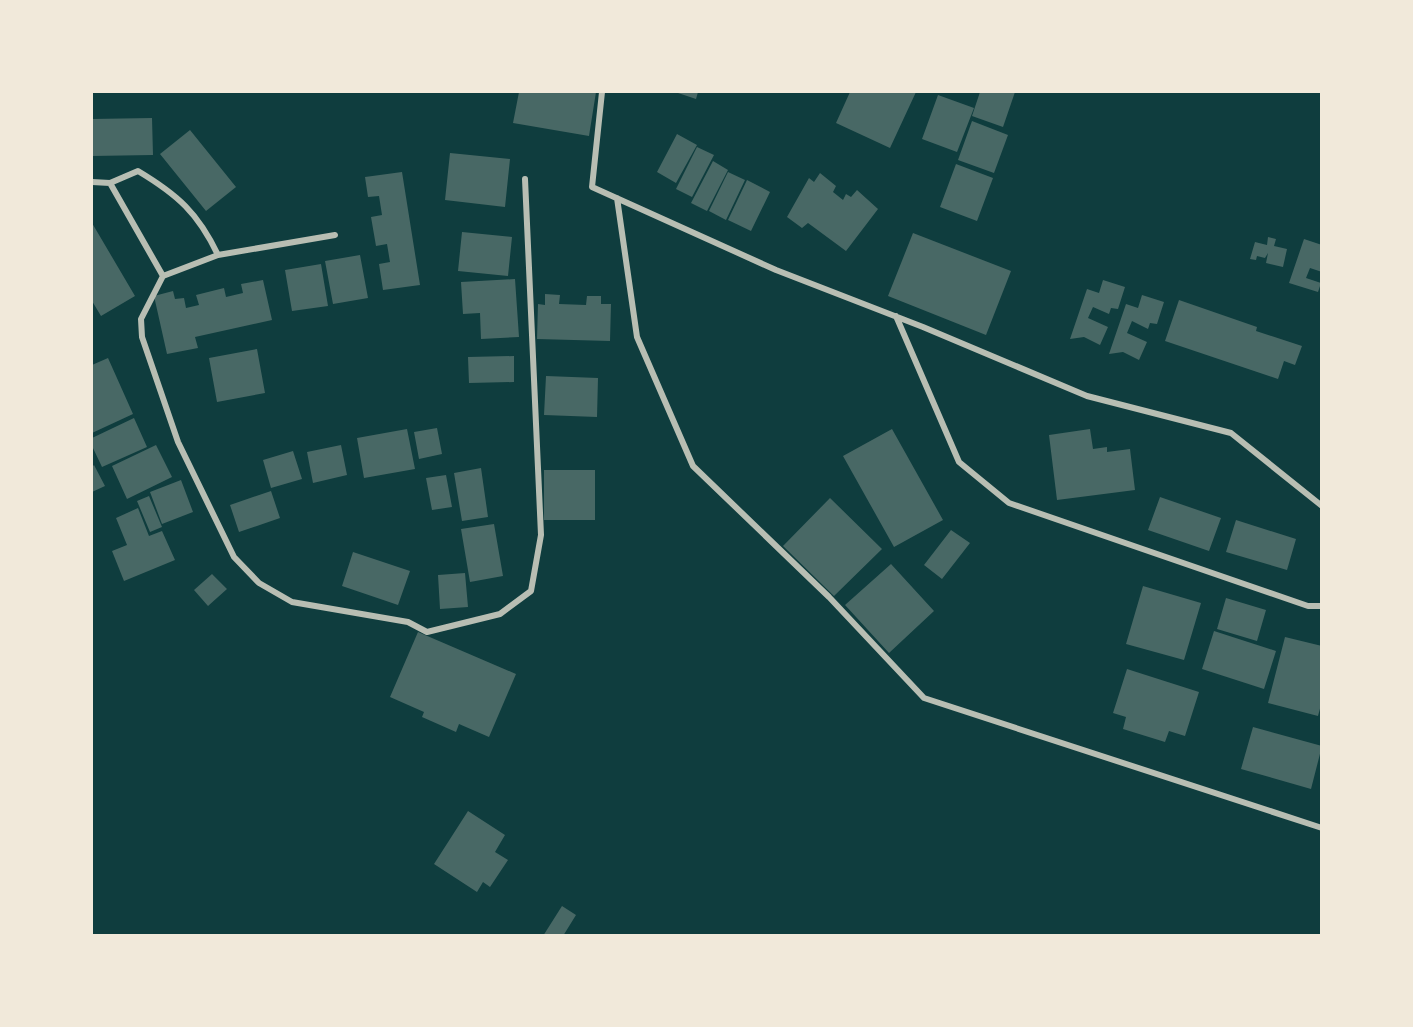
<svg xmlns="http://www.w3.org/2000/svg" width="1413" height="1027" font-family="Inter,sans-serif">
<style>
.building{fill:#486865}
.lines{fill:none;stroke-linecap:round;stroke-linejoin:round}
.minor{stroke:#b8beb3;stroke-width:6}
</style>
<rect width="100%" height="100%" fill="#0f3d3e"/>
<path class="building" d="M519 92H596L589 136 513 123Z
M675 92H698L696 99Z
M850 92H916L890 148 836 123Z
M980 92H1015L1003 127 972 116Z
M938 95 974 108 957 152 922 139Z
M152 118 153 155 92 156V119Z
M972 121 1008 135 994 173 958 160Z
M190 130 236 187 206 211 160 154Z
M677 134 697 145 676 183 657 172Z
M697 147 714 155 692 197 676 189Z
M450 153 510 159 505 207 445 200Z
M713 161 728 170 707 211 691 203Z
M956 164 993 178 977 221 940 207Z
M402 172 420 285 383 290 379 264 390 262 387 244 376 246 371 217 382 215 379 196 368 197 365 177Z
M728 172 745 180 726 220 709 211Z
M820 173 836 186 833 192 843 200 846 194 851 197 857 190 878 209 846 251 808 223 802 228 787 217 809 178 814 182Z
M747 180 770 192 751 231 728 220Z
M92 223 135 296 101 316 92 301Z
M462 232 512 237 508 276 458 271Z
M913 233 1011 271 986 335 888 296Z
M1268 237 1276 239 1274 246 1287 249 1283 267 1266 263 1268 253 1265 258 1257 256 1256 260 1250 259 1255 242 1267 245Z
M1304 239 1322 245V272L1310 268 1306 278 1321 283 1318 292 1289 283Z
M360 255 368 298 333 304 325 261Z
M321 264 328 306 292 311 285 270Z
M515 279 519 337 481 339 480 313 463 314 461 282Z
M263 280 272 320 195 337 198 348 167 354 154 296 173 291 175 299 184 298 186 308 199 305 196 295 224 288 226 297 243 293 241 284Z
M1103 280 1125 287 1118 309 1111 308 1109 314 1093 307 1088 318 1108 327 1100 345 1084 337 1070 339 1087 289 1099 293Z
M545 294 560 295 559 304 586 305 587 296H601V304H611L610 341 537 339 538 304 545 305Z
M1142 295 1164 302 1157 324 1150 323 1148 329 1132 321 1127 333 1147 342 1139 360 1123 352 1109 354 1126 304 1138 308Z
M1179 300 1257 327 1256 331 1302 346 1295 365 1284 361 1278 379 1165 341Z
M257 349 265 393 217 402 209 358Z
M514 356V382L469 383 468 357Z
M108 358 133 414 92 433V365Z
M546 376 598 378 597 417 544 415Z
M134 418 147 447 102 467 92 446V438Z
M437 428 442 454 419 459 414 432Z
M407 429 415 469 364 478 357 438Z
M892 429 943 520 894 547 843 456Z
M1090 429 1093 449 1107 447V452L1130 449 1135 490 1057 500 1049 435Z
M156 445 172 477 127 499 112 466Z
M341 445 347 475 313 483 307 452Z
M293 451 302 479 271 488 263 460Z
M94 465 105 486 92 492V467Z
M481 468 488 517 462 521 454 473Z
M544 470H595V520H544Z
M446 475 452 507 432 510 426 478Z
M181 480 193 512 162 524 150 492Z
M271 491 280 518 239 532 230 505Z
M149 496 162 527 150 532 137 501Z
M1160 497 1221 518 1209 551 1148 530Z
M830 498 882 549 834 596 783 546Z
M138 508 149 536 162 531 175 560 124 581 112 551 127 545 116 518Z
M1236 520 1296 539 1287 570 1226 552Z
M494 524 503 576 470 582 461 529Z
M951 530 970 543 942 579 924 565Z
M353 552 410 571 398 605 342 586Z
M891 564 934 611 889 653 845 605Z
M465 573 468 607 440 609 438 575Z
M212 574 227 589 208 606 194 590Z
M1143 586 1201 603 1184 660 1126 644Z
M1226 598 1266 610 1257 641 1217 629Z
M1214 631 1276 651 1264 689 1202 669Z
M418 632 516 674 489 737 459 724 456 732 422 717 424 712 390 697Z
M1285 637 1322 646V701L1318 716 1268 703Z
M1127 669 1199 692 1185 736 1169 731 1165 742 1123 729 1126 717 1113 713Z
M1253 727 1322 746 1311 789 1241 769Z
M468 811 505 835 495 852 508 860 490 887 483 882 477 892 434 864Z
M562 906 576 915 563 936H543Z"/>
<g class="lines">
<path class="minor" d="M602 92 592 187 776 270 923 327 1087 396 1231 433 1322 506
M92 182 110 183 138 171C178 195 198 213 218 255
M110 183 163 276
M617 198 637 337 693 466 829 597 924 698 1322 828
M335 235 218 255 163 276 141 319 142 337 178 442 234 557 259 583 292 602 408 622 427 632 500 614 531 591 541 535 525 179
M896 316 959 462 1009 503 1308 606H1322"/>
</g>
<rect width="1413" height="1027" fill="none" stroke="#f1e9da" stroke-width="186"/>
</svg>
